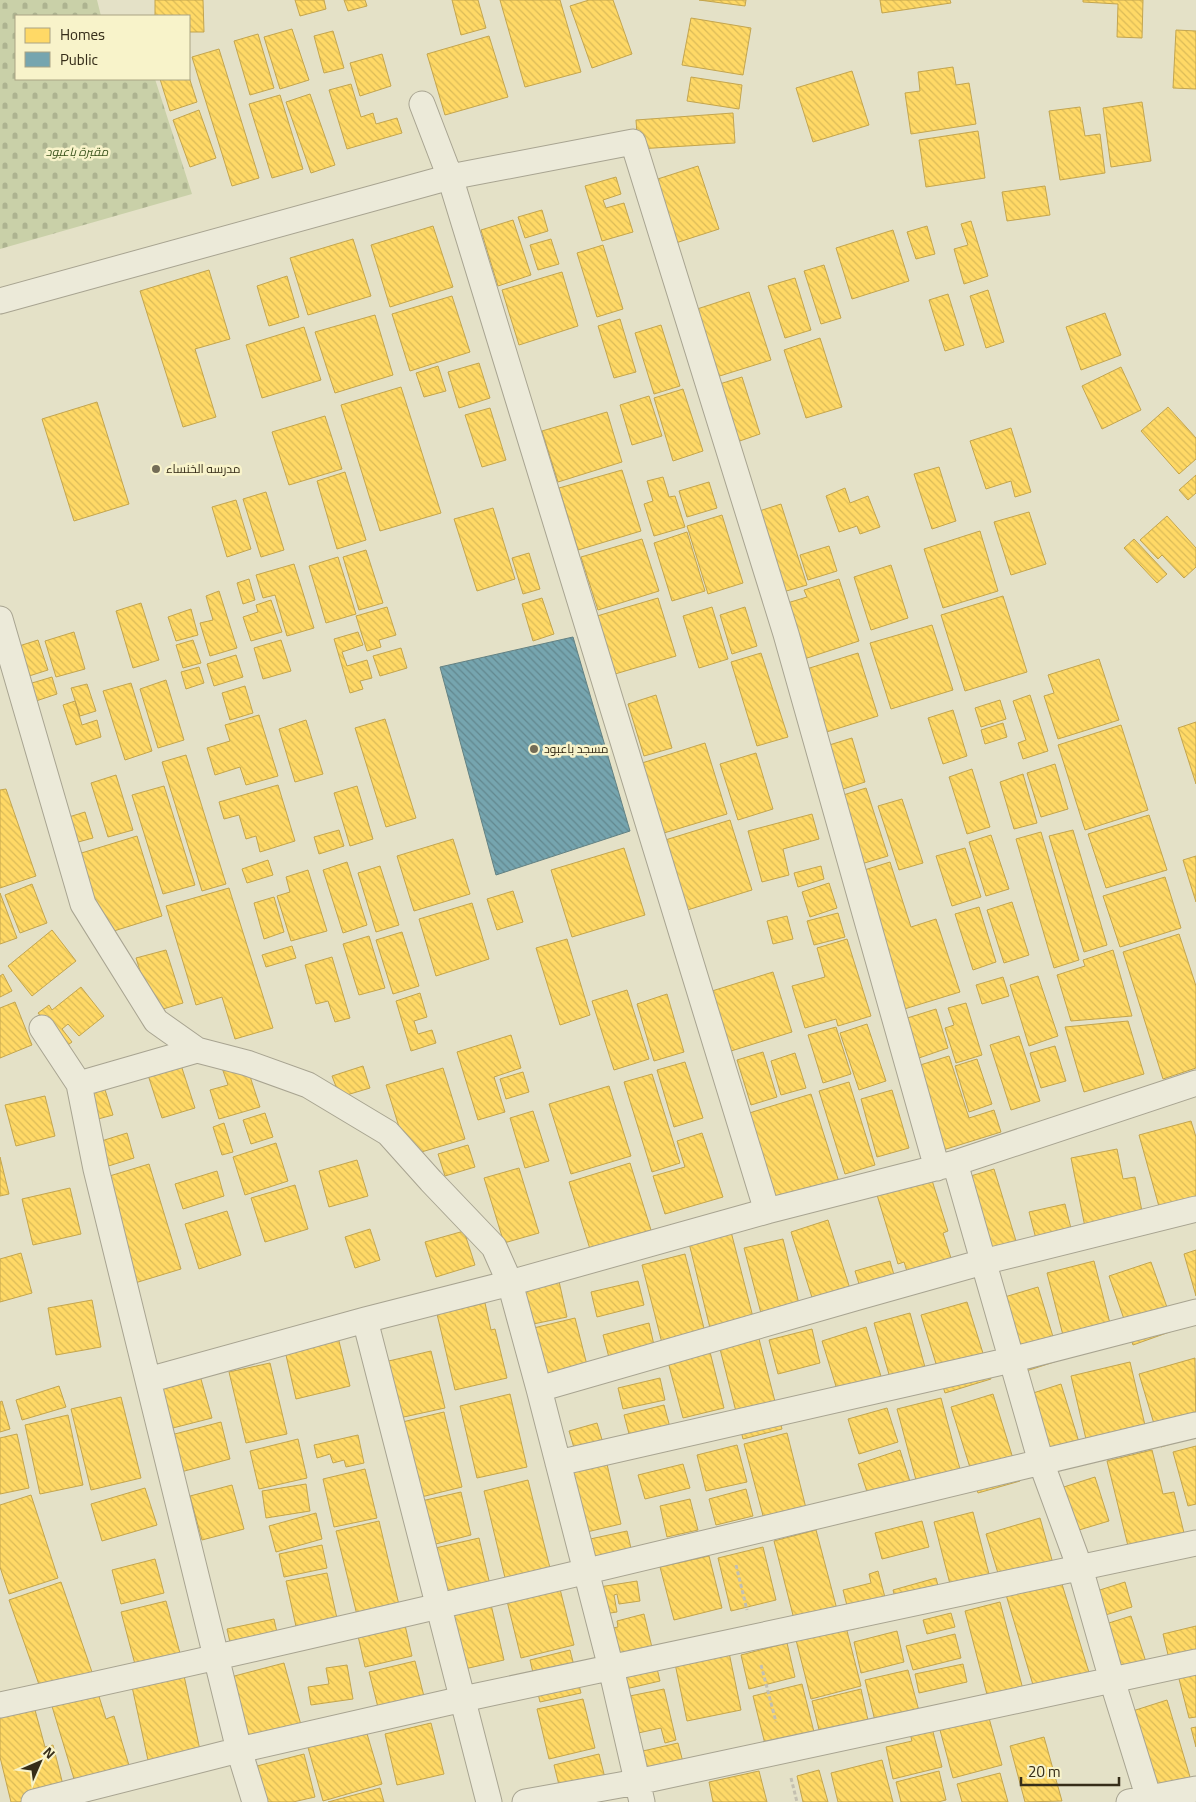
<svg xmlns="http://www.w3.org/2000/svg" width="1196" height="1802" font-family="Georgia,Cairo,serif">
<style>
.cemetery{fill:url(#cemetery-stones)}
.homes{fill:url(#homes-back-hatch);stroke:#c3a54f}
.public{fill:url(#public-back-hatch);stroke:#638182}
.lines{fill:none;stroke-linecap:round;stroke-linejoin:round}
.minor-casing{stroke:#a8a491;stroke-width:27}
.path{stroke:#c4c0b0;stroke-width:3;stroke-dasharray:4 2.5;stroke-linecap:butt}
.minor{stroke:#ecead9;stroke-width:25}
.poi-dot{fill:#736c56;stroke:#f8f3ca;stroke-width:2}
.labels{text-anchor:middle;stroke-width:5;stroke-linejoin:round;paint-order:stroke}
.park-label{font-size:12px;font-style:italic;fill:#3d551e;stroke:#f8f3ca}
.poi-label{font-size:12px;fill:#362d19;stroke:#f8f3ca;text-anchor:start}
</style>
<defs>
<pattern id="cemetery-stones" width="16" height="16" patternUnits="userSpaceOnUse" patternTransform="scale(1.25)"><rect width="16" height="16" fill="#c9d0a8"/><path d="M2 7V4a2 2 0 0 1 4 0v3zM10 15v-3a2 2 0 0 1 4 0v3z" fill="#adb390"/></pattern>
<pattern id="homes-back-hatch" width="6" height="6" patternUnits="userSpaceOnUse" patternTransform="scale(1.25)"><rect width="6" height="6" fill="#ffd966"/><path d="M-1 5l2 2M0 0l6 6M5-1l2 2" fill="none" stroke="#dbbb58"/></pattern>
<pattern id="public-back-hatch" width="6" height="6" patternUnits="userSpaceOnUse" patternTransform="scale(1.25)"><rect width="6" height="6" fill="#76a5af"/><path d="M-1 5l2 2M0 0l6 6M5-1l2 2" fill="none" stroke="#62878e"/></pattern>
</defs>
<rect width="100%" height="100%" fill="#e4e1c7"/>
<path class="cemetery" d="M0 0H97L101 16H16V79H155L192 194 0 249Z"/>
<path class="homes" d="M155 0H203L204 32H189V16H155Z
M295 0H324L326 9 300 16Z
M344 0H365L367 6 348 11Z
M452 0H478L486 28 461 35Z
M500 0H560L581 72 525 87Z
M589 0H613L632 54 592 68 570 6Z
M699 0H746L745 6Z
M880 0H950L951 3 882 13Z
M1083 0H1143L1142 38 1117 37 1118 4 1083 2Z
M691 18 751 28 743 75 682 65Z
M292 29 309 80 280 89 264 37Z
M1176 30 1196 31V89L1173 88Z
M333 31 344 68 324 73 314 36Z
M258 34 274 88 250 95 234 41Z
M489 36 508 97 445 115 427 54Z
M219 49 259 178 232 186 192 57Z
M382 54 391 86 360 96 350 63Z
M953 67 956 85 969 83 976 124 911 134 905 93 920 91 918 72Z
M852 71 869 125 813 142 796 88Z
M189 77 197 102 170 111 160 79H189Z
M691 77 742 85 739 109 687 101Z
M351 84 361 117 373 113 376 124 397 118 402 133 347 149 329 90Z
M310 94 335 165 311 173 286 102Z
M280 95 303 169 272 178 249 104Z
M1142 102 1151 161 1111 167 1103 108Z
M1080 107 1085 136 1100 134 1105 173 1060 180 1049 111Z
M199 110 216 158 190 167 173 120Z
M733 113 735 143 638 149 636 120Z
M978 131 985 178 926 187 919 140Z
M698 166 719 229 657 249 636 186Z
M616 177 621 194 603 200 606 208 624 203 633 232 602 241 585 186Z
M1045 186 1050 215 1007 221 1002 192Z
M542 210 548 231 525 238 518 217Z
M513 220 531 275 498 286 481 230Z
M971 221 988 276 964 284 954 249 968 245 961 224Z
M433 226 453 287 390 307 371 245Z
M927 226 935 254 916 259 907 232Z
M893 230 909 281 852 299 836 248Z
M353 239 371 296 308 315 290 258Z
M551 239 559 264 538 270 530 245Z
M603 245 623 309 597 317 577 253Z
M824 265 841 318 821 324 804 271Z
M209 270 230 339 195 349 216 417 183 427 140 291Z
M562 272 578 326 519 345 502 290Z
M287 276 299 317 269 326 257 286Z
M795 278 811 330 785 338 768 286Z
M988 290 1004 342 986 348 970 296Z
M749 292 771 360 710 379 688 312Z
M948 294 964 345 945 351 929 300Z
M452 296 470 352 410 371 392 314Z
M1105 313 1121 355 1081 370 1066 327Z
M375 315 393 375 335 393 315 332Z
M620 319 636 372 614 378 598 326Z
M661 325 680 386 654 394 635 333Z
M304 327 321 380 262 398 246 345Z
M820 338 842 407 806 418 784 350Z
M479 363 490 398 459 408 448 372Z
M438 366 446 391 424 397 416 373Z
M1121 367 1141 410 1102 429 1082 386Z
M742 377 760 434 728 445 710 387Z
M401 387 441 513 380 531 341 405Z
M683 389 703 451 673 461 654 398Z
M649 396 662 436 632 445 620 405Z
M97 402 129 504 74 521 42 419Z
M1168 407 1196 438V459L1179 474 1141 431Z
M490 408 506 460 482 467 465 415Z
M607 412 622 462 558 482 542 431Z
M325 416 342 469 289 485 272 432Z
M1011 428 1031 492 1015 497 1011 481 986 489 970 441Z
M939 467 956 521 932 529 914 474Z
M622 470 641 531 578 550 559 488Z
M345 472 366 540 337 549 317 481Z
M1196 475V493L1188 500 1179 490Z
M663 477 669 497 675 496 685 527 654 536 644 504 653 501 647 481Z
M709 482 717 508 687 517 679 491Z
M845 488 850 503 868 496 880 527 860 534 857 526 839 532 826 496Z
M266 492 284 550 261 557 243 499Z
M236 500 251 549 227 557 212 507Z
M781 504 807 585 776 594 750 514Z
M493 508 515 579 477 591 454 519Z
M1029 512 1046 564 1011 575 994 522Z
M722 515 743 583 708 594 687 526Z
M1167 516 1196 548V567L1184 578 1162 555 1158 559 1140 540Z
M980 531 998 591 943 608 924 549Z
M687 532 705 591 672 601 654 543Z
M642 539 659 591 598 610 581 557Z
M1134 539 1167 574 1157 583 1124 548Z
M829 546 837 571 808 580 800 555Z
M366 550 383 603 359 610 343 557Z
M529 553 540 589 523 594 512 558Z
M338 557 356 614 326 623 309 566Z
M294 564 314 628 287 636 275 595 263 598 256 575Z
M891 565 908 618 871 630 854 577Z
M249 579 255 600 243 604 237 583Z
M839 579 859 641 801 660 784 604 807 597 804 590Z
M219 591 237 648 210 656 200 623 213 620 206 596Z
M1003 596 1027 672 965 691 941 615Z
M542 598 554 634 533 641 522 604Z
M658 598 676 656 615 674 597 616Z
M271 600 282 632 251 641 243 617 258 612 256 605Z
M141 603 159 660 133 668 116 611Z
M387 607 396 635 379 640 381 647 367 651 356 616Z
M712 607 728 659 699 668 683 616Z
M745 607 757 646 732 654 720 615Z
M191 609 198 635 176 641 168 617Z
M932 625 953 690 891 709 870 643Z
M74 632 85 669 56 677 45 641Z
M358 632 363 645 342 652 347 666 367 660 372 678 360 681 363 689 350 693 334 639Z
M38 640 48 670 29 676 19 646Z
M193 640 201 663 183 668 176 645Z
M281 640 291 671 263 679 254 648Z
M401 648 407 668 380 676 373 656Z
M761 653 788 737 757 746 731 662Z
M858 653 878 716 820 734 800 671Z
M236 655 243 677 214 686 207 664Z
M1099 659 1119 720 1058 739 1044 696 1054 693 1048 675Z
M199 667 204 683 186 689 181 672Z
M52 677 57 694 27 704 22 686Z
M166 680 184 740 158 748 140 689Z
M131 683 152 751 125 760 103 691Z
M87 684 96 711 80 716 71 688Z
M245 686 253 713 230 720 222 693Z
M656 695 672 748 644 756 628 704Z
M1030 695 1048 751 1023 759 1018 743 1026 740 1013 701Z
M1000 700 1006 719 981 727 975 708Z
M75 701 82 725 97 720 101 737 76 745 63 705Z
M953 710 967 756 943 764 928 718Z
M259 715 278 776 246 785 240 767 215 775 207 748 230 741 225 725Z
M385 719 416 818 386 827 355 728Z
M306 720 323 774 295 782 279 729Z
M1196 722V784L1178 728Z
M1003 723 1007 737 985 744 981 730Z
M1121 725 1148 810 1085 830 1058 745Z
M852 738 865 782 840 790 826 746Z
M705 743 727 814 664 833 642 763Z
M756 753 773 809 738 820 720 764Z
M186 755 226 884 202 891 162 762Z
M1055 764 1068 809 1041 817 1027 773Z
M972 769 990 827 967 834 949 777Z
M1023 774 1037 823 1014 829 1000 782Z
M116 775 133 830 108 837 91 783Z
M278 785 295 841 260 852 256 836 246 839 239 815 224 819 219 802Z
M164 786 195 885 163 894 132 795Z
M357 786 373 839 350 846 334 793Z
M866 788 888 856 851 867 830 799Z
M6 789 36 876 0 888V790Z
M902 799 923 863 899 870 878 806Z
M85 812 93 838 67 845 59 820Z
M812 814 819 839 783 849 789 875 762 882 748 831Z
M1149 815 1167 870 1106 888 1088 834Z
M730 820 752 890 684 911 662 841Z
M339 830 344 846 319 854 314 837Z
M1073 830 1107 945 1084 952 1049 836Z
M1041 832 1079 960 1054 968 1016 839Z
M991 835 1009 889 986 896 969 842Z
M137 836 162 916 101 935 75 855Z
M453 839 470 894 414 911 397 856Z
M624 848 645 915 572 937 551 870Z
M965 848 981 897 952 906 936 856Z
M1196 856V902L1183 860Z
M268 860 273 875 247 883 242 869Z
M347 862 367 925 343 933 323 870Z
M890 862 911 927 936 919 960 992 901 1010 858 872Z
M380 866 399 925 376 932 358 873Z
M821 866 824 879 798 887 794 873Z
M308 870 327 931 291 941 277 896 290 892 286 877Z
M1165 877 1181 928 1120 947 1103 896Z
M829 883 837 908 810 917 802 892Z
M32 884 47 923 20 933 5 895Z
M229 888 273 1028 235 1039 222 997 196 1005 166 906Z
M513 891 523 922 497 930 487 899Z
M0 893 17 938 0 944Z
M274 897 284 932 264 939 254 903Z
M1012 902 1029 955 1004 963 987 910Z
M472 903 489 959 436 976 419 919Z
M979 907 996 962 973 970 955 914Z
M838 913 845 937 814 945 807 921Z
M787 916 793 939 773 944 767 921Z
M52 930 76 961 32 996 8 966Z
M402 932 419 986 393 994 376 940Z
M1179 934 1196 986V1068L1163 1079 1123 952Z
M369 936 385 988 359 995 343 944Z
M567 939 590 1015 560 1025 536 948Z
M847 939 871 1016 838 1026 836 1019 805 1028 792 986 825 977 817 948Z
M292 946 296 958 266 967 262 955Z
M166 950 183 1003 153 1012 136 958Z
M1113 950 1132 1016 1071 1021 1057 975 1085 966 1083 960Z
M332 957 350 1018 335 1022 328 1001 316 1004 305 965Z
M773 972 792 1032 731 1051 712 991Z
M3 974 12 991 0 997V976Z
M1038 976 1058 1036 1029 1046 1010 985Z
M1003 977 1009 996 982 1004 976 985Z
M81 987 104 1016 79 1036 68 1024 62 1029 72 1042 65 1047 38 1013 49 1005 52 1010Z
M627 990 649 1059 614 1070 592 1001Z
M420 993 427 1017 414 1021 418 1034 432 1030 436 1043 411 1051 396 1001Z
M667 994 684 1052 654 1061 637 1004Z
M15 1002 32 1045 0 1058V1008Z
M966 1003 982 1055 956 1063 945 1028 954 1025 948 1008Z
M936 1009 948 1048 916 1059 904 1019Z
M1128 1021 1144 1074 1084 1092 1065 1027Z
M867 1024 886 1081 859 1090 840 1033Z
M836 1027 851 1074 823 1083 808 1035Z
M511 1035 521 1068 494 1077 505 1112 478 1120 457 1052Z
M1019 1036 1040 1101 1011 1110 990 1045Z
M1055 1046 1066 1081 1041 1088 1030 1053Z
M763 1052 777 1097 751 1105 737 1060Z
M795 1053 806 1088 781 1095 771 1061Z
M949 1056 969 1118 994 1110 1001 1132 943 1150 917 1066Z
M244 1058 260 1107 219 1119 210 1090 228 1085 221 1065Z
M977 1059 992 1104 969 1112 955 1066Z
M180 1062 195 1108 162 1118 147 1072Z
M685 1062 703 1118 674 1127 657 1070Z
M363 1066 370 1088 340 1097 332 1076Z
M443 1068 465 1139 408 1156 386 1085Z
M523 1072 529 1092 506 1099 500 1079Z
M100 1074 113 1115 83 1123 71 1083Z
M652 1074 680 1163 652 1172 624 1082Z
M849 1082 875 1165 845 1174 819 1091Z
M609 1086 631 1156 571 1174 549 1104Z
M892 1090 909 1148 877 1157 861 1099Z
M811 1094 839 1182 774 1202 746 1114Z
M45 1096 55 1136 16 1146 5 1105Z
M533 1111 549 1161 525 1168 510 1118Z
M265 1113 273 1137 251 1144 243 1120Z
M1191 1121 1196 1137V1219L1165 1228 1139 1135Z
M224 1123 233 1152 222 1155 213 1127Z
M127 1133 134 1158 102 1168 95 1143Z
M702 1133 723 1197 665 1214 653 1176 685 1167 677 1141Z
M276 1143 288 1181 245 1195 233 1157Z
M468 1145 475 1167 445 1176 438 1154Z
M1117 1149 1123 1179 1135 1177 1144 1221 1086 1232 1071 1158Z
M0 1157 9 1194 0 1196Z
M357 1160 368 1196 329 1207 319 1171Z
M630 1163 651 1230 590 1249 569 1182Z
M149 1164 181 1269 125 1286 103 1178Z
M519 1168 539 1233 504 1243 484 1178Z
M994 1169 1020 1254 980 1267 954 1181Z
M217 1171 224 1196 183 1209 175 1184Z
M930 1174 948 1231 943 1233 957 1277 913 1290 904 1262 898 1264 874 1185Z
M295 1185 308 1229 265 1242 251 1198Z
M70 1188 81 1234 33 1245 22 1199Z
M1065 1204 1076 1249 1041 1258 1029 1212Z
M227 1211 241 1255 199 1269 185 1224Z
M728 1220 754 1321 711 1332 686 1231Z
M828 1220 854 1301 817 1313 791 1232Z
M370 1229 380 1260 355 1268 345 1237Z
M464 1231 475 1265 436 1277 425 1242Z
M783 1239 800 1308 762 1317 744 1248Z
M1196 1250V1296L1184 1254Z
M21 1253 32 1293 0 1302V1259Z
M685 1254 706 1336 663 1347 642 1265Z
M890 1261 896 1282 864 1300 855 1271Z
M1094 1261 1113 1335 1066 1347 1047 1273Z
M1151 1262 1175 1330 1133 1345 1109 1276Z
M558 1277 567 1317 519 1327 511 1287Z
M638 1281 644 1305 597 1317 591 1292Z
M1038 1287 1060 1360 1011 1376 988 1302Z
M92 1300 101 1347 56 1355 48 1308Z
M967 1302 991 1379 945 1393 921 1315Z
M485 1303 491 1330 495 1329 507 1378 455 1390 437 1314Z
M910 1313 928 1378 893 1388 874 1323Z
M575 1318 588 1369 529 1383 517 1332Z
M649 1323 656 1354 611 1365 603 1335Z
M866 1327 887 1396 843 1409 822 1341Z
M336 1329 350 1386 296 1399 283 1342Z
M812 1329 820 1363 778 1374 769 1340Z
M758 1335 782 1429 743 1439 719 1345Z
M431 1351 445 1408 390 1420 376 1364Z
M710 1352 724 1408 683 1418 668 1362Z
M195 1358 212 1418 169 1429 153 1369Z
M1195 1358 1196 1436 1161 1447 1139 1374Z
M1130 1362 1149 1442 1090 1456 1071 1376Z
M270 1363 287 1434 246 1443 229 1372Z
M660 1378 665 1400 623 1409 618 1388Z
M1061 1384 1083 1455 1046 1466 1024 1396Z
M59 1386 66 1407 22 1420 16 1400Z
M510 1394 527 1467 477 1478 460 1406Z
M993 1394 1020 1481 978 1493 951 1407Z
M121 1397 141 1478 91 1490 71 1409Z
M941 1398 964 1484 920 1495 897 1409Z
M2 1401 10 1429 0 1432V1402Z
M664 1405 672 1435 632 1445 624 1415Z
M887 1408 898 1442 859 1454 848 1419Z
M444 1412 462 1487 413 1499 394 1424Z
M68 1415 83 1485 40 1494 25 1425Z
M221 1422 230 1459 177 1473 167 1436Z
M597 1423 606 1453 578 1461 569 1431Z
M787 1433 808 1516 766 1527 744 1444Z
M17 1434 29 1488 0 1494V1438Z
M358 1435 364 1463 346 1467 344 1460 333 1463 330 1454 317 1458 314 1445Z
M298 1439 307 1478 259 1489 250 1451Z
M737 1445 747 1482 706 1491 697 1455Z
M1196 1446V1504L1188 1506 1173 1452Z
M900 1450 912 1488 870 1501 858 1464Z
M1152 1450 1163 1494 1174 1492 1185 1537 1129 1550 1107 1461Z
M606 1460 621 1524 578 1534 562 1470Z
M683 1464 690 1488 645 1499 638 1475Z
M365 1469 377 1518 334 1527 323 1479Z
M1095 1477 1109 1521 1059 1536 1045 1493Z
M528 1480 552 1576 507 1586 484 1491Z
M306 1484 310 1511 266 1518 262 1491Z
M232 1485 244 1529 202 1540 190 1496Z
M145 1488 157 1525 102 1541 91 1504Z
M746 1489 753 1516 716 1525 709 1499Z
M461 1492 471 1535 428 1546 417 1502Z
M31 1495 58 1578 9 1594 0 1567V1505Z
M690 1499 698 1530 667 1537 660 1506Z
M973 1512 989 1574 950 1584 934 1522Z
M316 1513 322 1539 276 1552 269 1526Z
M1040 1518 1054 1567 1001 1583 986 1534Z
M379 1521 400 1609 358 1619 336 1531Z
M922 1521 929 1547 882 1559 875 1533Z
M816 1530 839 1617 796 1627 774 1541Z
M627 1531 633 1557 587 1568 581 1541Z
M479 1538 490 1585 442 1596 431 1549Z
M322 1545 327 1568 284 1577 279 1554Z
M763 1547 776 1600 731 1611 718 1558Z
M709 1556 722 1608 674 1620 660 1567Z
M155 1559 164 1593 121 1604 112 1570Z
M878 1571 891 1620 853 1629 843 1590 871 1583 869 1574Z
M1058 1571 1094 1689 1039 1705 1004 1588Z
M327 1573 338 1623 297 1631 286 1581Z
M936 1578 943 1605 900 1616 893 1590Z
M637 1581 640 1601 619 1604 617 1594 614 1595 617 1612 597 1615 593 1588Z
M61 1582 93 1675 42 1693 9 1600Z
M1125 1582 1132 1607 1092 1619 1084 1595Z
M560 1589 574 1645 521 1658 507 1601Z
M489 1596 504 1660 460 1670 444 1607Z
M166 1601 181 1657 136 1668 121 1612Z
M1000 1602 1025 1697 990 1706 965 1611Z
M951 1613 955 1627 927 1634 923 1620Z
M644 1614 660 1681 617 1691 602 1630 618 1627 617 1621Z
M1131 1616 1147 1665 1112 1676 1096 1627Z
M274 1619 280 1646 233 1656 227 1629Z
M405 1625 412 1656 365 1667 358 1636Z
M1196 1626V1657L1170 1663 1163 1634Z
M846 1627 861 1686 811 1699 796 1640Z
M897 1631 904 1662 861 1673 854 1642Z
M955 1634 961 1658 913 1670 906 1646Z
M727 1643 741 1710 687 1721 673 1654Z
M787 1643 795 1677 749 1689 741 1655Z
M570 1650 581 1693 540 1702 530 1660Z
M415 1661 428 1712 382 1723 369 1672Z
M284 1663 304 1736 242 1753 223 1679Z
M963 1664 967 1682 919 1693 915 1674Z
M347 1665 353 1699 311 1705 308 1687 329 1684 326 1668Z
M908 1670 922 1722 878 1733 865 1680Z
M183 1671 203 1764 151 1774 131 1682Z
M1196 1671V1717L1189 1718 1178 1675Z
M802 1684 819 1752 770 1764 753 1696Z
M664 1689 676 1740 665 1743 661 1728 629 1735 620 1698Z
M861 1689 870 1729 822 1742 812 1701Z
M97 1690 106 1719 114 1716 135 1785 81 1802 51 1703Z
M32 1699 45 1747 53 1745 67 1801 11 1802 0 1757V1707Z
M583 1699 595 1748 549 1759 537 1709Z
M1167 1700 1193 1787 1144 1802 1117 1716Z
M989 1718 1002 1765 953 1778 940 1730Z
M431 1723 444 1774 397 1785 385 1734Z
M931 1724 942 1767 893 1779 886 1747 912 1741 909 1730Z
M365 1727 382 1784 323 1801 307 1744Z
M1196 1727V1747L1191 1728Z
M1044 1737 1062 1801 1025 1802 1010 1746Z
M678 1743 685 1770 640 1780 634 1753Z
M304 1754 315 1797 293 1802H266L257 1766Z
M599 1754 605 1778 560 1789 554 1765Z
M882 1760 893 1802H838L831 1773Z
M819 1770 828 1802H803L797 1776Z
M759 1771 767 1802H713L709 1782Z
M939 1771 946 1800 938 1802H901L896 1782Z
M1000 1773 1008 1802H962L957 1784Z
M380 1788 384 1802H328Z"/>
<path class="public" d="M573 637 630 831 496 875 440 667Z"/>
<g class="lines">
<defs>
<path id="minor" d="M422 104 450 177 767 1211
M0 301 450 177 633 142 786 634 937 1168
M0 619 83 904 156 1021 197 1050 247 1063 308 1085 388 1133 431 1181 494 1247 510 1283 539 1389 611 1668 642 1802
M42 1028 79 1084 96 1169 239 1750 255 1802
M79 1084 197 1050
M955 1163 1041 1462 1080 1568 1112 1680 1150 1802
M365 1320 489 1802
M148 1380 365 1320 510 1283 767 1211 955 1163 1196 1083
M539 1389 855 1298 983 1262 1196 1209
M558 1463 1011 1360 1196 1312
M0 1705C400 1619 798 1520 1196 1425
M34 1802 239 1750 463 1699 1196 1543
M525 1802 637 1782 1196 1662
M1129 1802 1196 1789"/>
</defs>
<use href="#minor" class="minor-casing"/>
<path class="path" d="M736 1565 747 1610
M761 1665 776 1722
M791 1778 797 1802"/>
<use href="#minor" class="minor"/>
</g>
<g class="poi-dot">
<circle cx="156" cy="469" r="5"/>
<circle cx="534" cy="749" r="5"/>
</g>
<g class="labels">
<g class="park-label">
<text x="77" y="156">مقبرة باعبود</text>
</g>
<g class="poi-label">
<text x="166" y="473">مدرسه الخنساء</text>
<text x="544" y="753">مسجد باعبود</text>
</g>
</g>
<rect x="15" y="15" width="175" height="65" fill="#f8f3ca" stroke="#aaa483"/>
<rect x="25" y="28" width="25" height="15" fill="#ffd966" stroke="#aaa483"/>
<text x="60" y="40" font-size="15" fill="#362d19">Homes</text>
<rect x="25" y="52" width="25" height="15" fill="#76a5af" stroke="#aaa483"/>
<text x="60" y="65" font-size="15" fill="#362d19">Public</text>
<g transform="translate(40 1762) rotate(45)" stroke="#f8f3ca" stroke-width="4" paint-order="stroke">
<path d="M0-4L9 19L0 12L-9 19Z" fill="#362d19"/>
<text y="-8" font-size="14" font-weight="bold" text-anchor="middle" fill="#362d19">N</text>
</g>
<path d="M1021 1777v8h98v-8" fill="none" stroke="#362d19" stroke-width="2.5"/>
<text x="1028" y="1777" font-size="15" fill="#362d19" stroke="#f8f3ca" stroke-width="4" paint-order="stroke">20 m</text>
</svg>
